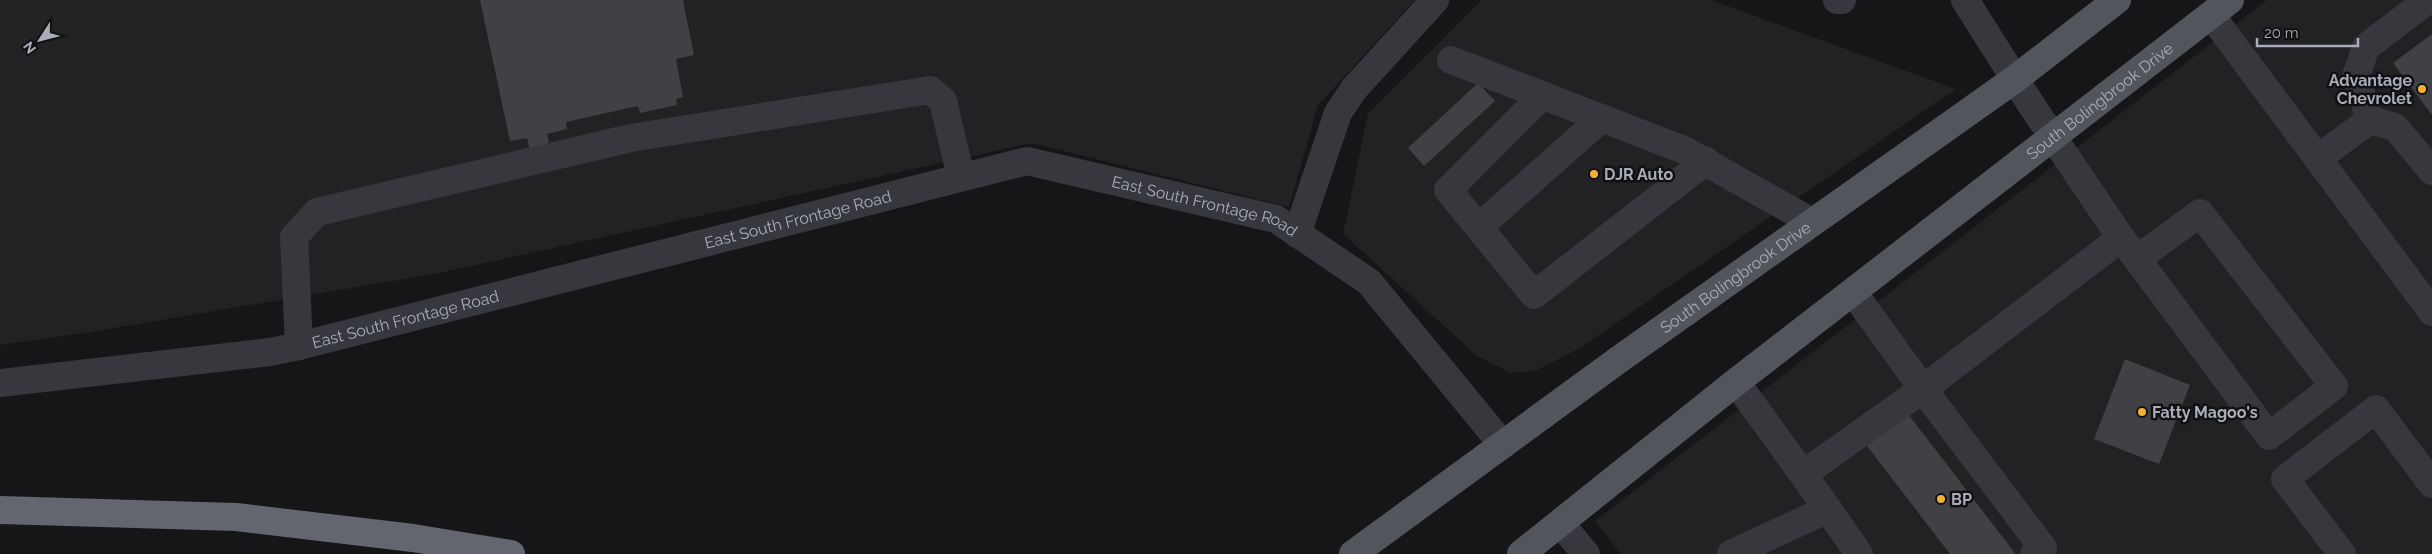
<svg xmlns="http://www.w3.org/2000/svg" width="2432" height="554" font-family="Raleway,sans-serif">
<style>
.built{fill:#222225}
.building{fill:#404145}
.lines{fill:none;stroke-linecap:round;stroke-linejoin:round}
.minor{stroke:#37383d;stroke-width:28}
.major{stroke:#53555c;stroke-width:28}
.highway{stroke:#63666e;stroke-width:28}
.poi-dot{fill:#f2b134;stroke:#111113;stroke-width:2}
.labels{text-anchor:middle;stroke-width:5;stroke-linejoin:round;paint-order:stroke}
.poi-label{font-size:16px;font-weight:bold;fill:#a8adb8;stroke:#111113;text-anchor:start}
.street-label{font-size:16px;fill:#a8adb8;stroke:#111113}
</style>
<rect width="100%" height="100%" fill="#161618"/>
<path class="built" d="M0 0H1415L1318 105 1289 207 1032 143 435 274 84 333 0 345Z
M1482 0H1711L1956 89 1580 348 1535 371 1511 373 1477 356 1343 234 1368 114Z
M2267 0H2432V554H1621L1595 521Z"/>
<path class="building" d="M480 0H683L694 55 676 59 683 97 676 99 677 105 640 113 638 106 566 122 567 129 547 134 550 147 530 151 527 138 510 141Z
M2432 34V115L2393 63Z
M1478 83 1495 101 1424 166 1408 148Z
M2125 359 2190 385 2159 464 2094 439Z
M1908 414 2015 553 2013 554H1950L1867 446Z"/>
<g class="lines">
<g class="minor">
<path d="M1837 0H1842"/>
<path d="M1965 0 2032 106 2121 238 2137 259 2269 436 2334 386 2200 213 2137 259"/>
<path d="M2211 15 2432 312"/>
<path d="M1451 60 1684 150 1812 222"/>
<path d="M1543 95 1448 190 1534 295 1706 161"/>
<path d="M2370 120 2356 76 2366 47 2428 0"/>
<path d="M2318 158 2370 120 2395 127 2432 171"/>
<path d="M1479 227 1602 118"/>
<path d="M1297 234 1338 113 1354 89 1435 0"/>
<path d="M299 346 294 237 317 212 631 138 930 90 943 101 961 177"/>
<path d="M1736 382 1828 509"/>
<path id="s1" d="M0 383 270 352 299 346 1027 161 1276 219 1369 282 1503 445"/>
<path d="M1803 474 1923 389 1853 292"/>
<path d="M1560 523 1586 554"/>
<path d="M1731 554 1828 509 1859 554"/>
<path d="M2034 554 2043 548 1923 389 2121 238"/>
<path d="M2342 554 2285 479 2376 409 2432 484"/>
</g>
<g class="major">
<path id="s2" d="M1353 554 1621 358 2015 79 2117 0"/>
<path id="s3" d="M1521 554 1736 382 2230 0"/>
</g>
<path class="highway" d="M0 510 236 517 413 538 511 554"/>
</g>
<g class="poi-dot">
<circle cx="2422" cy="89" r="5"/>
<circle cx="1594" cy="174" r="5"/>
<circle cx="2142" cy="412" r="5"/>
<circle cx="1941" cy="499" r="5"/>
</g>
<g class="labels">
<g class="poi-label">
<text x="2412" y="86" text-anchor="end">Advantage<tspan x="2412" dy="18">Chevrolet</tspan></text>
<text x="1604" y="180">DJR Auto</text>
<text x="2152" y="418">Fatty Magoo's</text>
<text x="1951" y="505">BP</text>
</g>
<g class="street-label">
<text dy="6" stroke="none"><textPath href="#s3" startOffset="735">South Bolingbrook Drive</textPath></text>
<text dy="6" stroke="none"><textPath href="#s1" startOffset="1236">East South Frontage Road</textPath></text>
<text dy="6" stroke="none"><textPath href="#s1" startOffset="816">East South Frontage Road</textPath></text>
<text dy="6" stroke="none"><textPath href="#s2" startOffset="472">South Bolingbrook Drive</textPath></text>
<text dy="6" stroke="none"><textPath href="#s1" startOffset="411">East South Frontage Road</textPath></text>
</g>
</g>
<g transform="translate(40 40) rotate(234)" stroke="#111113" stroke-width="4" paint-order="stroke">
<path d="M0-4L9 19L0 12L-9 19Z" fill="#a8adb8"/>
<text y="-8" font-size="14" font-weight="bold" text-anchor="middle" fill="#a8adb8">N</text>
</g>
<path d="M2257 38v8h101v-8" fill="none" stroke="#a8adb8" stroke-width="2.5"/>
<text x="2264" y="38" font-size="15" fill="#a8adb8" stroke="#111113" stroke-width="4" paint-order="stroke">20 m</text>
</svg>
